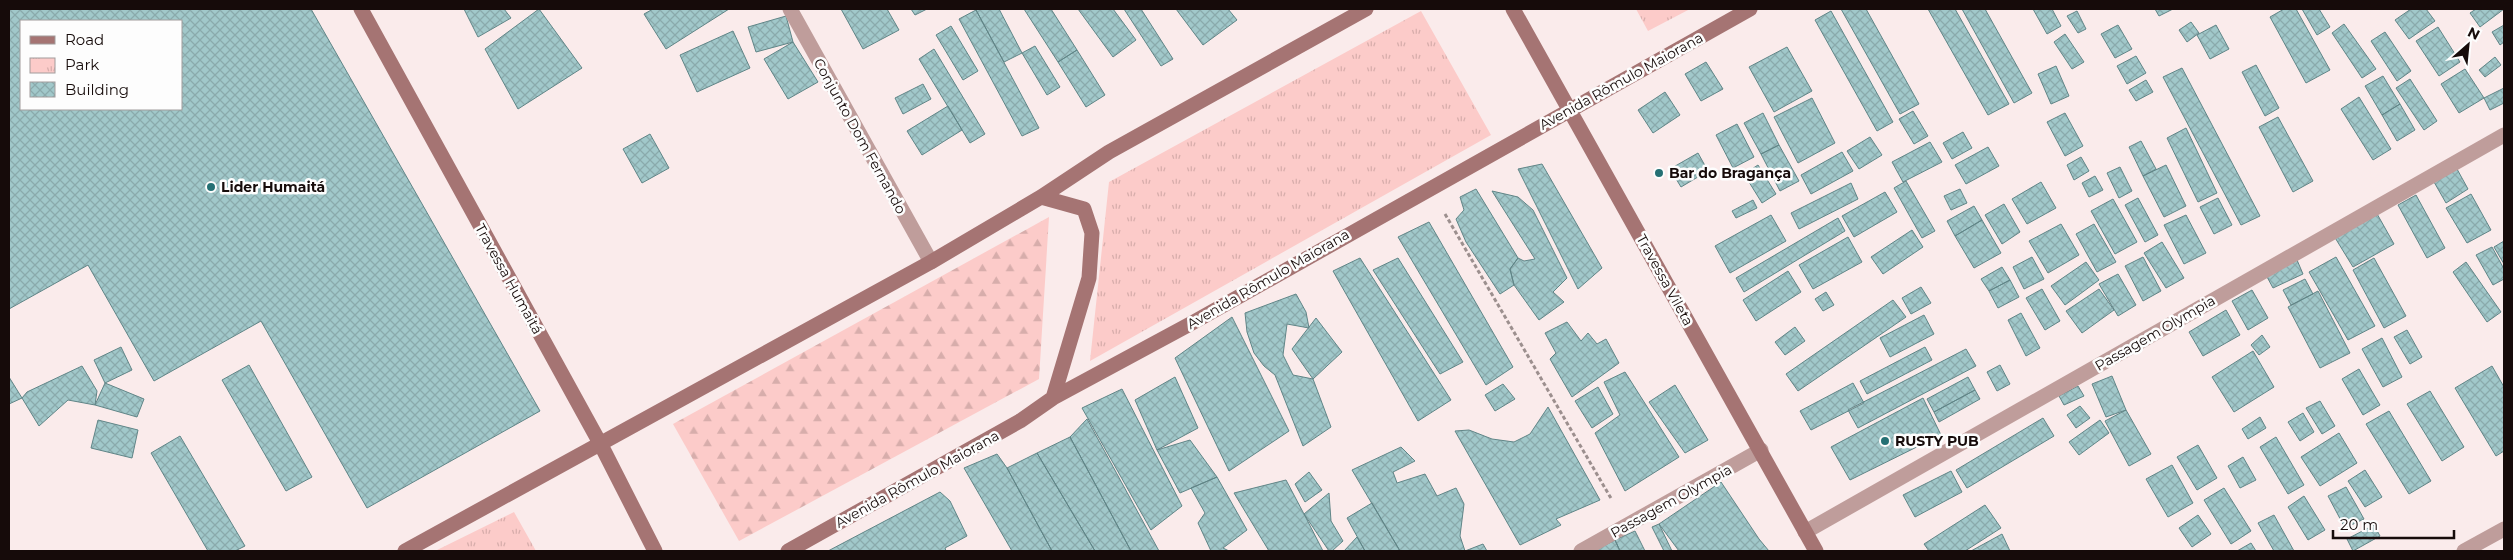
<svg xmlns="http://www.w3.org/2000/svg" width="2513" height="560" font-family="Montserrat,sans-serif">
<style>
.forest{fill:url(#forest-firs)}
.park{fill:url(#park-tufts)}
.building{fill:url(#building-cross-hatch);stroke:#608587;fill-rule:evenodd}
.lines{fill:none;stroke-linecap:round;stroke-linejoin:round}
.path{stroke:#9c8f8e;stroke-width:3;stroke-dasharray:4 2.5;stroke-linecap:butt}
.street{stroke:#bf9d9b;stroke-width:15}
.secondary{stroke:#a57473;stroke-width:15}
.poi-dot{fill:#257074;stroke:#fdfdfd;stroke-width:2}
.labels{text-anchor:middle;stroke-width:5;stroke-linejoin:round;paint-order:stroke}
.street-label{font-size:14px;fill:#160b0a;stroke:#fdfdfd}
.poi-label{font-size:14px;font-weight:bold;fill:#160b0a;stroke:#fdfdfd;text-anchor:start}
</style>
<defs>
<pattern id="forest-firs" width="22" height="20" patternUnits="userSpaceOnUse" patternTransform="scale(1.25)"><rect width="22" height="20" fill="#fccbc9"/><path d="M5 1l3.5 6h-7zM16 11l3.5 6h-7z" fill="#d7adab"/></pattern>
<pattern id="park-tufts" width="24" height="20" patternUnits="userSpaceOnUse" patternTransform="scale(1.25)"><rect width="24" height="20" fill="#fccbc9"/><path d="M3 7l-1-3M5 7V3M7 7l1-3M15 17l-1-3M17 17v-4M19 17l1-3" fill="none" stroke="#d7adab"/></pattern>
<pattern id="building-cross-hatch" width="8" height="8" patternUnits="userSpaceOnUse" patternTransform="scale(1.25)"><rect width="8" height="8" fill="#a1c8ca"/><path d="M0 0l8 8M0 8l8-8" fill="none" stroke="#8aaaac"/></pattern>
</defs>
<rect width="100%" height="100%" fill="#faebeb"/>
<path class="forest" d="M1049 217 1039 379 739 541 673 424Z"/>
<path class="park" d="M1636 9H1690L1648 31Z
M1421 11 1491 135 1090 361 1109 182Z
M514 512 536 551H435Z"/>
<path class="building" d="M9 9H311L540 411 367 508 261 321 154 381 88 265 9 309ZM21 21H181V109H21Z
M464 9H504L511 18 478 37Z
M539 9 582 68 518 109 485 49Z
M653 9H729L666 49 644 14Z
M841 9H887L899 30 863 49Z
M911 9H927L915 15Z
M979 9H999L1022 53 1004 62 976 10Z
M1024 9H1051L1077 50 1058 62Z
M1078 9H1113L1136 40 1113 57Z
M1124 9H1141L1173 59 1161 66Z
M1176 9H1228L1237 20 1203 45Z
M1841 9H1866L1919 104 1900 114Z
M1928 9H1955L2009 104 1988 115Z
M1962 9H1985L2032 93 2014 103Z
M2033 9H2052L2061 26 2047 34Z
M2155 9H2173L2159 16Z
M2284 9H2296L2330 70 2306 83 2270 17Z
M2302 9H2319L2330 27 2317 35Z
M2411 9H2426L2435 21 2409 39 2395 20Z
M2476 9H2504L2480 27 2470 13Z
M976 10 1039 128 1022 136 959 19Z
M1831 11 1893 122 1877 131 1815 20Z
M2077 11 2086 29 2078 33 2067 16Z
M786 16 793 42 756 52 748 27Z
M2191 22 2199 33 2187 42 2179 30Z
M2344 24 2376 69 2362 78 2332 33Z
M2118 25 2132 49 2115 58 2101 34Z
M2216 25 2229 49 2210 59 2197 35Z
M2504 25V42L2500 45 2492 32Z
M951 26 978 71 963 80 936 35Z
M2438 27 2460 62 2439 76 2416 41Z
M733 31 750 68 697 92 680 55Z
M2385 32 2411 71 2397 81 2371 41Z
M2065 34 2084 62 2072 69 2054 42Z
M793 42 818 82 788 99 764 59Z
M1035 46 1060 87 1047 95 1022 53Z
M1787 47 1812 91 1774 112 1749 67Z
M934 49 985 134 970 143 919 59Z
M1077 50 1105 95 1086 107 1058 62Z
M2136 56 2146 73 2127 84 2117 66Z
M2495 57 2501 65 2485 77 2479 70Z
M1706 62 1723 89 1701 101 1685 74Z
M2256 65 2279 108 2265 116 2242 72Z
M2056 66 2069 96 2051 104 2038 74Z
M2182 68 2260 216 2241 225 2163 77Z
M2465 69 2484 98 2459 113 2441 84Z
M2383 76 2400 104 2382 115 2365 86Z
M2410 79 2437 121 2424 130 2396 88Z
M2146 80 2153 92 2136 101 2129 90Z
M923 84 931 99 903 114 895 98Z
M2504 88V103L2490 110 2484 98Z
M1665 92 1680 115 1653 133 1638 110Z
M2359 97 2391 149 2373 160 2341 109Z
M1812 98 1835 143 1798 163 1774 117Z
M2400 104 2415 130 2397 141 2382 115Z
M948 106 962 130 922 155 907 131Z
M1913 111 1928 136 1914 144 1899 119Z
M1763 113 1779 145 1761 154 1744 123Z
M2065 113 2083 146 2065 156 2047 122Z
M2278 117 2313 181 2293 192 2259 127Z
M1737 124 1754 157 1733 168 1716 135Z
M2186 128 2217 193 2198 202 2167 138Z
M1963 132 1972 148 1952 159 1943 143Z
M650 134 669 168 642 183 623 149Z
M1870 137 1882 155 1859 169 1847 151Z
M2141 141 2156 169 2143 176 2129 147Z
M1930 142 1942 162 1903 182 1892 162Z
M1779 145 1799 181 1780 191 1761 154Z
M1988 147 1999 166 1966 184 1955 165Z
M1842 152 1853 171 1811 194 1801 175Z
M1698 153 1708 171 1681 187 1670 169Z
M2081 157 2089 171 2074 180 2067 165Z
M1542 164 1602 268 1578 289 1518 169Z
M1758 165 1776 194 1762 203 1744 174Z
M2166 165 2186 206 2164 217 2143 176Z
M2120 167 2132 191 2119 198 2107 173Z
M2457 169 2468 189 2446 203 2434 182Z
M2095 176 2103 190 2089 197 2082 183Z
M1906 181 1935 231 1922 238 1894 188Z
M2041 182 2056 208 2027 224 2012 199Z
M1851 183 1858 199 1799 229 1791 213Z
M1476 189 1518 258 1510 269 1514 285 1500 294 1466 242 1456 219 1464 210 1460 197Z
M1960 189 1967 203 1951 210 1944 196Z
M1492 191 1518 197 1533 210 1567 278 1553 292 1564 302 1539 320 1514 285 1510 269 1518 258 1524 261 1535 259Z
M1885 192 1897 212 1854 237 1842 216Z
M2471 194 2491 230 2467 243 2446 208Z
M2416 195 2445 248 2427 258 2398 205Z
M2138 198 2158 235 2145 242 2125 205Z
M2218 198 2232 225 2214 234 2200 207Z
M2113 199 2137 242 2115 254 2091 211Z
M1753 200 1757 208 1736 218 1732 211Z
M2004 204 2020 232 2002 244 1985 215Z
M1974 206 1982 220 1955 236 1947 221Z
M2376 212 2394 244 2353 267 2334 236Z
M1771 215 1786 241 1730 273 1715 246Z
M2186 215 2206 253 2184 264 2164 225Z
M1838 218 1845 231 1744 292 1736 278Z
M1982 220 2001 253 1974 268 1955 236Z
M1429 222 1513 367 1486 385 1398 237Z
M2061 224 2079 255 2048 273 2029 241Z
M2094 224 2116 262 2097 272 2076 234Z
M1912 230 1923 247 1883 274 1871 257Z
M1848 237 1862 262 1813 289 1799 265Z
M2504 241V264L2494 247Z
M2162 242 2184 278 2166 288 2144 253Z
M2492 247 2504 269V279L2493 285 2476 255Z
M2032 257 2044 279 2024 289 2013 267Z
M2143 257 2161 291 2143 301 2125 266Z
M2336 257 2375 326 2348 340 2309 272Z
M1360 258 1451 400 1418 421 1333 271Z
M1398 258 1463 362 1440 374 1373 270Z
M2374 258 2406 316 2384 328 2353 270Z
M2297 260 2303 274 2273 288 2266 275Z
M2086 262 2099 280 2065 305 2051 286Z
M2466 262 2501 312 2487 322 2453 272Z
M2002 267 2010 280 1989 291 1981 279Z
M1788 271 1801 292 1756 321 1743 300Z
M2118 274 2136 305 2118 316 2099 284Z
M2305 279 2313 294 2291 305 2283 290Z
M2010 280 2019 297 1998 308 1989 291Z
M1921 287 1931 303 1911 314 1902 298Z
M2042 289 2060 321 2045 330 2026 298Z
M2099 289 2114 310 2082 333 2066 311Z
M2252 290 2268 318 2248 330 2232 301Z
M2318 291 2350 353 2320 368 2288 307Z
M1826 292 1834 305 1823 311 1815 299Z
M1296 294 1306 312 1309 328 1287 324 1283 355 1293 375 1313 379 1331 427 1303 446 1275 375 1264 366 1254 353 1247 332 1245 313Z
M1893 300 1906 317 1798 391 1786 374Z
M2226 310 2240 335 2203 356 2189 332Z
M2021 313 2040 348 2026 356 2008 320Z
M1924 315 1934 334 1890 357 1880 338Z
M1232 317 1289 431 1229 471 1175 358Z
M1316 318 1342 352 1313 379 1292 349Z
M1567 322 1581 341 1588 333 1597 344 1606 339 1619 363 1572 397 1550 359 1556 353 1545 333Z
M1795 327 1805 341 1785 355 1775 342Z
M2407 330 2422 357 2410 364 2394 337Z
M2262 335 2270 347 2259 355 2251 345Z
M2382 338 2402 377 2383 387 2362 349Z
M121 347 132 370 105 383 94 360Z
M1925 347 1932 360 1867 394 1860 381Z
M1966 349 1976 366 1858 428 1848 410Z
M2253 351 2274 387 2234 412 2212 377Z
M249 365 312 477 286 491 222 380Z
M2000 365 2010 384 1997 391 1987 372Z
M82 366 97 391 95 405 68 400 39 426 22 398 27 392Z
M2492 366 2504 387V451L2496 456 2455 388Z
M2359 369 2380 405 2363 415 2342 379Z
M1625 372 1679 457 1625 491 1595 433 1620 415 1604 382Z
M2112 376 2126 410 2106 417 2092 384Z
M9 377 22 398 9 404Z
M1175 377 1198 428 1157 450 1135 400Z
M1968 377 1975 390 1934 412 1927 399Z
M105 383 144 399 137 417 95 405Z
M1853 383 1864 403 1811 430 1800 411Z
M1503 384 1515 399 1495 411 1485 395Z
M1675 385 1708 440 1685 453 1649 402Z
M2078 386 2084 396 2064 405 2059 396Z
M1598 387 1613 414 1592 428 1575 401Z
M1122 389 1182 506 1151 530 1082 408Z
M1975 390 1980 399 1939 422 1934 412Z
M2430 391 2464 447 2442 461 2407 404Z
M1923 398 1941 435 1850 480 1831 447Z
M2320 401 2335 426 2322 434 2306 408Z
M2080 406 2090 418 2076 428 2067 415Z
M1548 407 1600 500 1556 519 1561 525 1520 545 1455 431 1469 430 1492 439 1514 442 1530 434Z
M2126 410 2151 454 2129 466 2105 421Z
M2389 411 2431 481 2409 494 2366 424Z
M2303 413 2314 432 2300 441 2288 422Z
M2260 417 2266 428 2248 439 2242 429Z
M2043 418 2054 436 1967 488 1956 470Z
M1087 419 1159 551H1131L1070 437Z
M98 420 138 430 132 458 91 448Z
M2100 420 2109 433 2079 455 2069 442Z
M2339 433 2357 463 2320 486 2301 457Z
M180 436 245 546 235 551H208L151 453Z
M1070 437 1131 551H1095L1037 453Z
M2276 437 2304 485 2288 494 2260 447Z
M1190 440 1217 477 1180 493 1157 450Z
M2198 445 2217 478 2197 490 2177 457Z
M1401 447 1415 461 1393 472 1397 483 1425 474 1437 496 1456 488 1464 504 1460 536 1465 551 1483 544 1487 551H1400L1352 470Z
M1037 453 1095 551H1052L1007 468Z
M997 454 1007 468 1052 551H1012L964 468Z
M2243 457 2256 480 2240 488 2228 466Z
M2172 465 2193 503 2168 517 2146 479Z
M2365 470 2382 497 2365 507 2348 481Z
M1951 471 1962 492 1915 517 1903 495Z
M1309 472 1322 490 1305 502 1295 484Z
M1217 477 1247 530 1223 548 1229 551H1211L1198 523 1205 513 1191 488Z
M1286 480 1304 514 1323 551H1269L1234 493Z
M1721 482 1759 539 1769 551H1679L1659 524Z
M2346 487 2364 519 2345 528 2328 496Z
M2224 488 2251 531 2231 544 2204 500Z
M940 492 950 501 967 536 945 548 946 551H828Z
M1329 493 1331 521 1343 541 1332 551H1329L1304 514Z
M2304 496 2325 530 2308 540 2288 507Z
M1372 503 1400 551H1365L1347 518Z
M1985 505 2001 528 1965 551H1929L1924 544Z
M2198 515 2211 534 2192 547 2179 528Z
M2274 515 2294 551H2274L2258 523Z
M1659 524 1672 551H1664L1652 527Z
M2374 525 2380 536 2353 551 2347 539Z
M1635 531 1645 551H1620L1615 540Z
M2002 534 2010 551H1971Z
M1357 537 1365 551H1344Z
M1615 540 1620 551H1594Z
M2251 543 2256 551H2237Z"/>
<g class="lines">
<path class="path" d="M1445 214 1612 500"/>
<path class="street" d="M790 9 931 262
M1805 532 2504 135
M1581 551 1761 450
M2464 551 2504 529"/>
<path class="secondary" d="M361 9 601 445 655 551
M1513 9 1816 551
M1041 197 1084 209 1092 233 1089 278 1053 398
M405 551 931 262 1041 197 1109 152 1366 9
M788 551 1020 421 1053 398 1192 323 1750 9"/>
</g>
<g class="poi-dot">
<circle cx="1659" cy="173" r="5"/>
<circle cx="211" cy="187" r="5"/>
<circle cx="1885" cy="441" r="5"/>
</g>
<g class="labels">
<g class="street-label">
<text transform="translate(1621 81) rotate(-29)" y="5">Avenida Rômulo Maiorana</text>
<text transform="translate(860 136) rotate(61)" y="5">Conjunto Dom Fernando</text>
<text transform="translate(509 279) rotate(61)" y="5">Travessa Humaitá</text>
<text transform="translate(1268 279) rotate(-30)" y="5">Avenida Rômulo Maiorana</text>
<text transform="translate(1665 280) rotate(61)" y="5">Travessa Vileta</text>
<text transform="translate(2155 333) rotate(-30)" y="5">Passagem Olympia</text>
<text transform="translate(917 479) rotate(-29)" y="5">Avenida Rômulo Maiorana</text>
<text transform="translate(1671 501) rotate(-29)" y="5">Passagem Olympia</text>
</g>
<g class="poi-label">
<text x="1669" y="178">Bar do Bragança</text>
<text x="221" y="192">Lider Humaitá</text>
<text x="1895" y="446">RUSTY PUB</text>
</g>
</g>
<rect width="2513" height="560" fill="none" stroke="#160b0a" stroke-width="20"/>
<rect x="20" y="20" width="162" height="90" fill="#fdfdfd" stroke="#a19c9c"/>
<rect x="30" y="36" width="25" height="8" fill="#a57473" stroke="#a19c9c"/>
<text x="65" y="45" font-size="15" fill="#160b0a">Road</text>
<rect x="30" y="58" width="25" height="15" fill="url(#park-tufts)" stroke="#a19c9c"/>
<text x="65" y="70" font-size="15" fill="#160b0a">Park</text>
<rect x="30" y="82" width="25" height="15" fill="url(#building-cross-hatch)" stroke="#a19c9c"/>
<text x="65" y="95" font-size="15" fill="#160b0a">Building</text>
<g transform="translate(2468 45) rotate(27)" stroke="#fdfdfd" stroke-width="4" paint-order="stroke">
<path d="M0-4L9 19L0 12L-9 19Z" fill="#160b0a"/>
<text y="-8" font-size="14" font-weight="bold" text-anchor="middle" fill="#160b0a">N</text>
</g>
<path d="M2333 530v8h121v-8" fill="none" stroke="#160b0a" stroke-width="2.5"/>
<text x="2340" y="530" font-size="15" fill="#160b0a" stroke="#fdfdfd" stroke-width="4" paint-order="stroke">20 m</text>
</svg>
